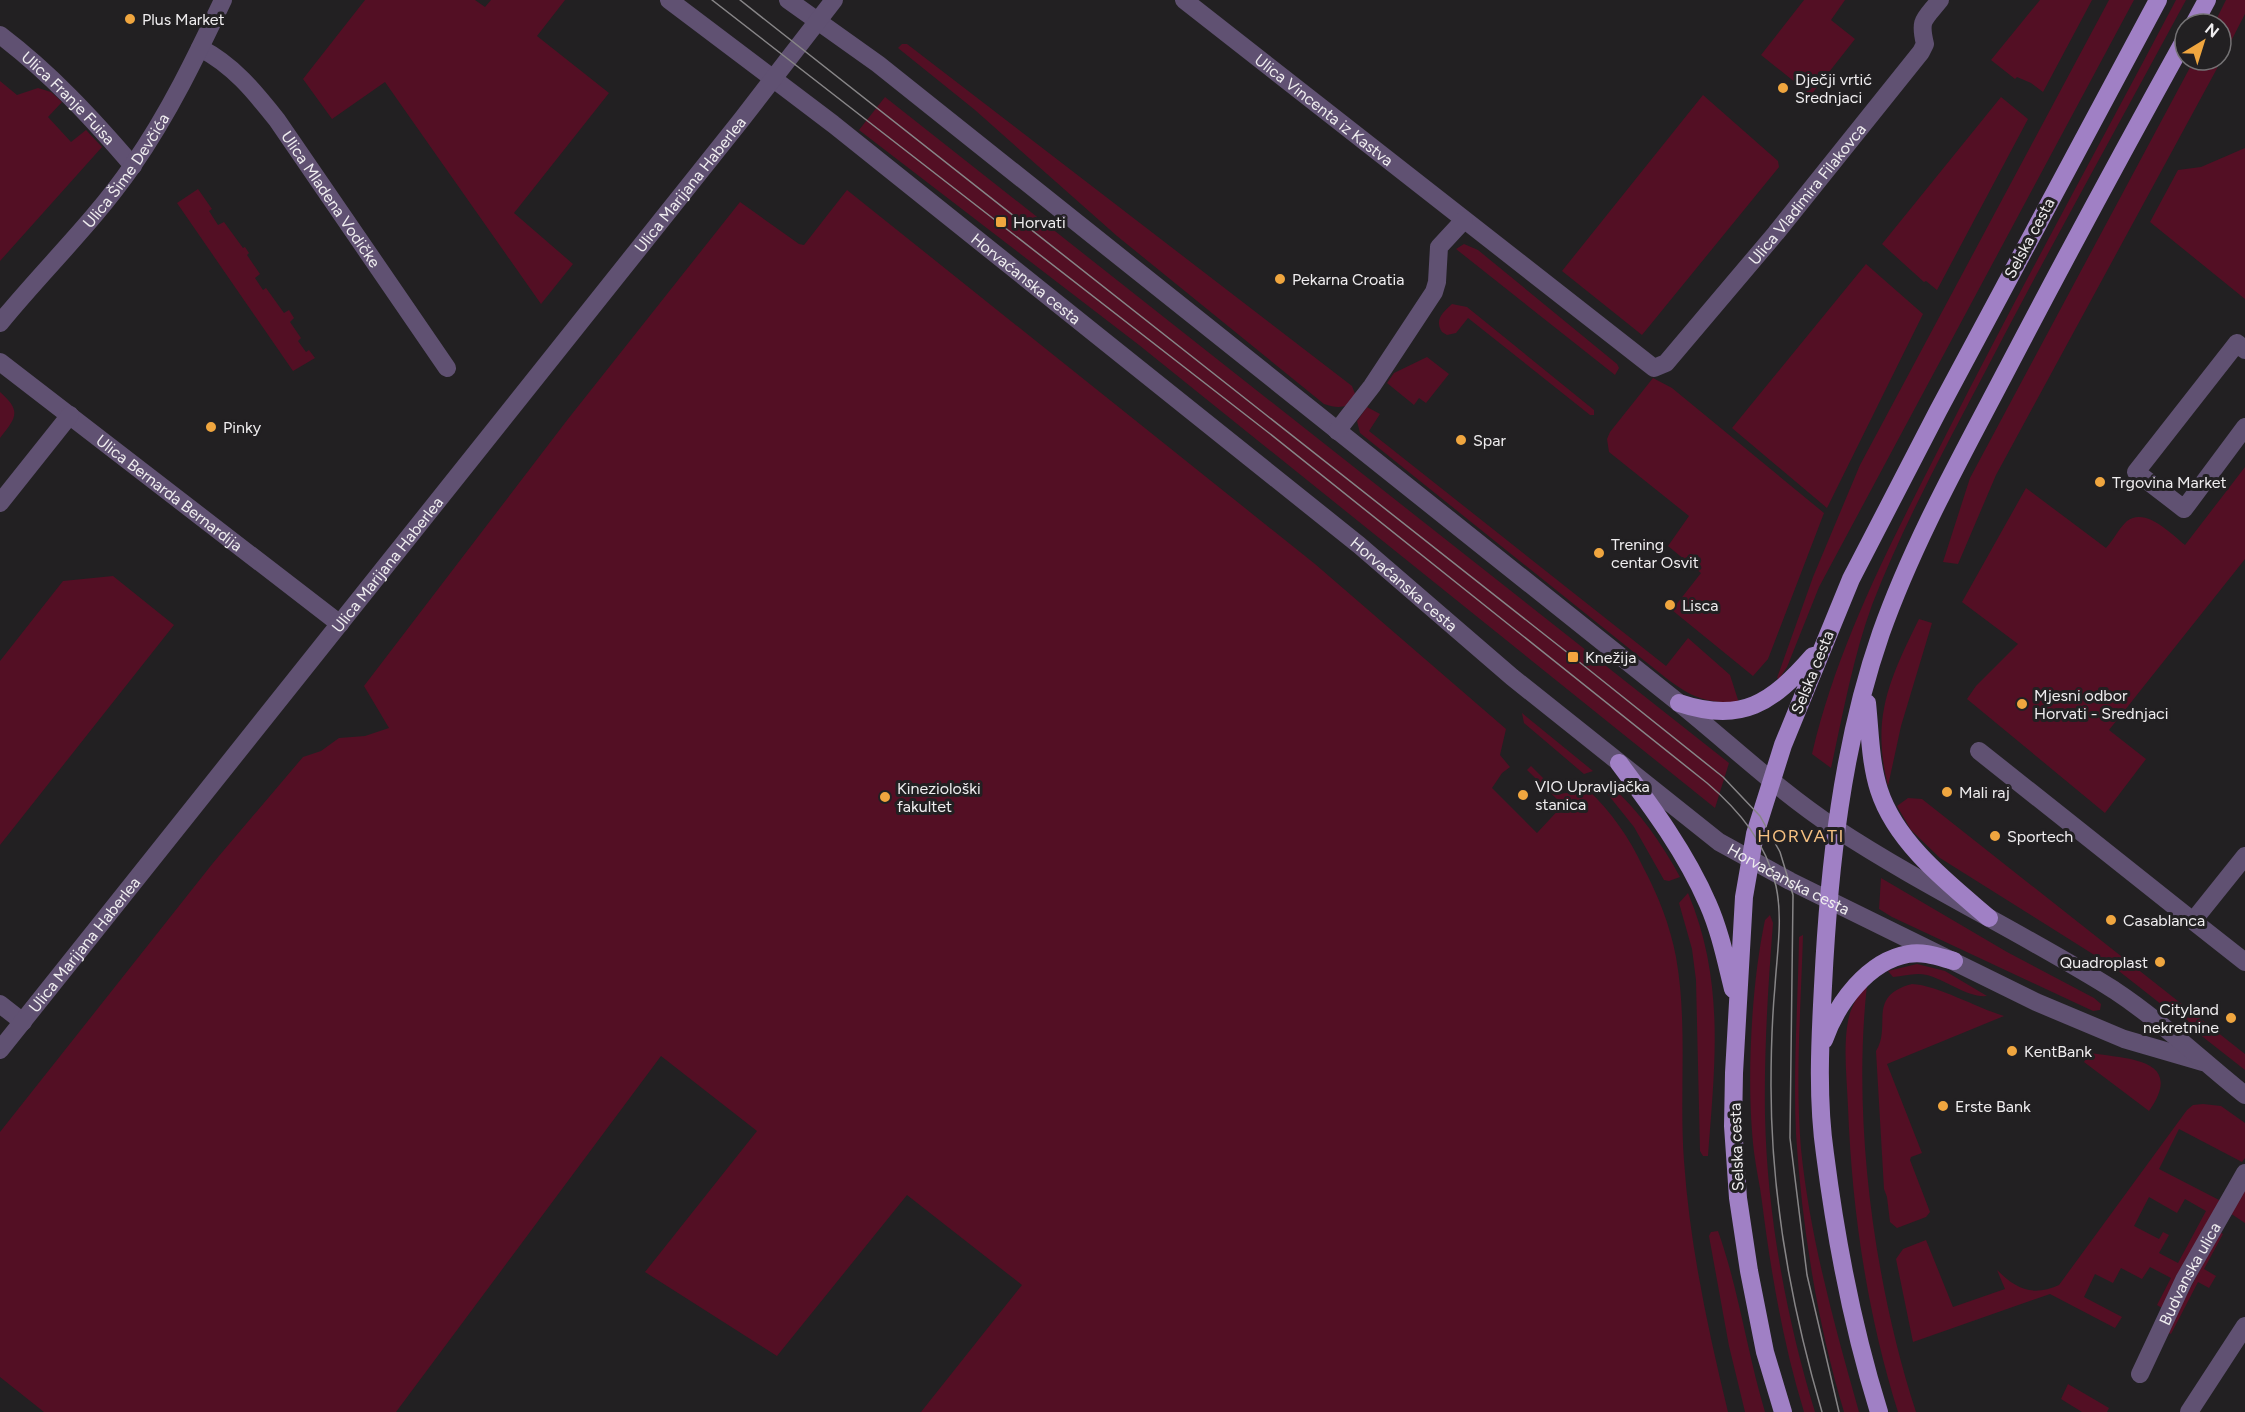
<svg xmlns="http://www.w3.org/2000/svg" width="2245" height="1412" font-family="Figtree,sans-serif">
<style>
.green{fill:#530f24;fill-rule:evenodd}
.lines{fill:none;stroke-linecap:round;stroke-linejoin:round}
.minor{stroke:#605172;stroke-width:18}
.major{stroke:#a080c5;stroke-width:18}
.tram{stroke:#878587;stroke-width:1.5}
.poi-dot{fill:#f0a63f;stroke:#222022;stroke-width:2}
.labels{text-anchor:middle;stroke-width:6;stroke-linejoin:round;paint-order:stroke}
.poi-label{font-size:16px;fill:#efedef;stroke:#222022;text-anchor:start}
.street-label{font-size:16px;fill:#efedef;stroke:#222022}
.neighbourhood-label{font-size:18px;letter-spacing:1.5px;fill:#f6c182;stroke:#222022}
</style>
<rect width="100%" height="100%" fill="#222022"/>
<path class="green" d="M365 0H475L485 7 491 0H565L537 36 609 93 514 213 573 264 541 304 385 82 332 119 303 79Z
M1804 0H1845L1831 20 1855 39 1811 95 1761 55Z
M2040 0H2092L2043 92 2031 83 2017 77 2015 79 1991 60Z
M2109 0H2134L1856 518 1819 587 1787 667 1779 679 1777 678 1813 577 1860 465Z
M2176 0H2186C2119 124 2050 247 1985 372 1945 448 1903 525 1872 605 1853 657 1843 714 1831 768L1812 754C1839 638 1897 531 1951 425 2024 282 2101 142 2176 0Z
M2226 0H2245V14L2214 74 1996 475 1958 564 1943 562 1970 478 2194 60H2221V24H2214Z
M902 44H907L1352 386 1357 399C1345 408 1339 409 1324 404L1117 236 975 110 898 48Z
M0 81 17 95 38 88 51 92 62 102 48 117 71 142 86 130 102 147 0 261Z
M1703 95 1778 161 1779 167 1642 335 1562 271Z
M885 97 1729 763 1715 808 1139 345 859 130Z
M2001 97 2028 119 1937 290 1926 281 1924 282 1882 244Z
M2245 148V299L2150 222 2178 170 2201 167Z
M198 189 212 209 209 211 218 225 224 222 243 248 245 247 249 253 247 255 260 274 255 278 263 290 266 288 284 313 289 310 294 318 290 322 301 338 298 341 306 352 309 350 315 358 293 371 177 203Z
M847 190 1315 564 1506 729 1500 755 1510 767 1502 773 1492 788 1537 833 1563 805 1527 770 1531 766 1559 794 1588 790C1611 811 1630 839 1643 867 1658 895 1670 925 1676 957 1688 1024 1679 1094 1684 1161 1690 1246 1708 1330 1728 1412H921L1022 1285 907 1195 777 1356 645 1272 757 1131 661 1056 396 1412H44L0 1377V1132L213 863 303 757 321 751 339 738 365 736 389 728 364 686 568 419 740 202 799 244 804 245Z
M1464 244 1478 250 1617 364 1619 368 1615 375 1456 249Z
M1866 264 1923 314 1827 508 1732 428Z
M1452 304 1467 307 1594 410V415H1590L1468 318 1456 333 1447 335 1442 332C1434 320 1443 312 1452 304Z
M1427 357 1449 374 1426 403 1419 398 1414 405 1387 383 1394 373Z
M1653 378 1672 388 1824 513 1768 659 1753 676 1672 610 1701 573 1668 546 1689 516 1609 452 1607 439 1610 432Z
M0 392C22 411 16 418 0 438Z
M1367 407 1380 414 1369 431 1666 666 1688 638 1730 675 1739 703C1705 702 1694 699 1666 678L1360 433 1357 421Z
M2245 467V559L2109 730 2146 759 2105 813 1967 699 1976 686 2018 644 1962 602 2026 488 2106 548C2113 541 2119 528 2127 521 2146 507 2171 534 2185 545Z
M113 576 174 625 0 845V661L63 581Z
M1919 619 1932 623 1901 726 1888 786C1871 718 1889 680 1919 619Z
M1522 713 1593 771 1584 774 1524 723Z
M1610 785C1640 812 1661 842 1680 877L1669 881 1664 880 1634 827 1602 787Z
M1908 798 1922 799 2245 1054V1070L2115 968 1940 858 1911 830 1897 806Z
M1881 878 2007 952 2094 998 2101 1004 2100 1010 2093 1011 1892 917 1879 909Z
M1688 893C1725 981 1715 1063 1708 1156H1703L1700 1151 1696 980 1692 949 1679 903Z
M1770 915 1773 923C1768 987 1764 1051 1765 1115 1767 1214 1786 1317 1815 1412H1804C1783 1343 1771 1273 1762 1202 1760 1185 1756 1169 1754 1152 1746 1085 1751 986 1765 920Z
M1803 935C1801 1006 1795 1078 1801 1149 1810 1238 1835 1327 1859 1412H1844C1817 1322 1802 1227 1796 1134 1793 1069 1798 1003 1799 937Z
M1917 964 1945 971 1987 996C1968 998 1946 980 1927 975 1915 972 1905 976 1893 977L1888 971Z
M1912 984C1937 985 1977 1008 2004 1016L1887 1064 1922 1153 1911 1157 1910 1160 1930 1212 1926 1217 1897 1228 1890 1222 1887 1197 1884 1189 1876 1051C1892 1026 1866 996 1912 984Z
M1867 985C1852 1120 1874 1283 1916 1412H1898C1867 1313 1852 1211 1848 1107 1847 1080 1843 1048 1848 1021 1851 1006 1858 995 1867 985Z
M2090 1053C2127 1059 2186 1058 2149 1111L2084 1062Z
M2203 1104 2221 1106 2245 1123V1158L2242 1162 2179 1129 2159 1169 2221 1201 2162 1308 2157 1305 2171 1278 2150 1267 2142 1279 2121 1268 2113 1283 2095 1274 2084 1297 2122 1317 2115 1328 2050 1294 1913 1342 1896 1259 1903 1249 1926 1240 1953 1307 2005 1289 1997 1270C2016 1289 2033 1297 2059 1285L2187 1110 2193 1105ZM2149 1197 2177 1213 2185 1199 2206 1211 2178 1263 2159 1253 2169 1235 2163 1232 2159 1239 2134 1226Z
M2245 1189V1223L2230 1213Z
M1718 1231C1739 1290 1747 1352 1765 1412H1745L1729 1346 1709 1236 1711 1232Z
M2220 1232 2223 1234 2204 1269 2216 1276 2209 1288 2198 1282 2171 1334 2167 1332Z
M2068 1384 2109 1408 2107 1412H2082L2061 1399Z"/>
<g class="lines">
<g class="minor">
<path id="s1" d="M669 0 833 124 1359 545 1512 677 1719 842 1790 881 2036 1002 2124 1039 2203 1062"/>
<path d="M788 0 878 64 1679 703C1730 744 1779 791 1835 828 1925 887 2023 933 2114 990 2161 1021 2201 1060 2245 1095"/>
<path id="s2" d="M1184 0 1654 368 1666 363 1776 233 1921 52 1925 44C1919 19 1924 20 1940 0"/>
<path id="s3" d="M0 35C50 73 92 118 133 166"/>
<path id="s4" d="M200 48C233 65 254 91 277 120L447 368"/>
<path id="s5" d="M0 323C43 270 94 222 133 165 169 113 196 57 223 0"/>
<path d="M2245 350 2237 343 2136 472 2184 509 2245 427"/>
<path id="s6" d="M0 362 340 624"/>
<path d="M1337 431 1372 386 1434 292 1437 282 1439 247 1464 220"/>
<path d="M0 503 70 415"/>
<path d="M1979 751 2193 921 2245 856"/>
<path d="M2193 921 2245 962"/>
<path d="M0 1004 23 1022"/>
<path id="s7" d="M0 1050 742 119 834 0"/>
<path id="s8" d="M2140 1374 2184 1280 2245 1173"/>
<path d="M2189 1412 2245 1326"/>
</g>
<path class="major" d="M2194 24 2207 0
M1679 703C1742 724 1772 703 1813 656
M1867 703C1870 731 1870 762 1879 790 1896 843 1948 883 1989 918
M1619 763C1652 807 1686 853 1708 904 1720 931 1726 961 1733 989
M1824 1040C1837 1003 1868 961 1908 954 1924 951 1939 957 1954 961
M1783 1412 1765 1352 1749 1271 1738 1198 1733 1126 1734 1073 1744 897 1755 834 1783 745 1851 579 1938 411 2158 0
M1879 1412C1853 1329 1836 1240 1825 1154 1817 1099 1820 1041 1823 986 1829 867 1842 745 1881 633 1913 543 1960 459 2004 375 2063 262 2123 151 2185 39"/>
<path class="tram" d="M712 0 1269 433 1707 783C1740 811 1766 843 1776 886 1783 919 1777 953 1775 986 1772 1019 1771 1053 1771 1086 1771 1197 1791 1306 1822 1412
M740 0 1573 657 1723 777 1760 816 1780 852 1793 895 1790 1138 1807 1275 1839 1412"/>
</g>
<g class="poi-dot">
<circle cx="130" cy="19" r="6"/>
<circle cx="1783" cy="88" r="6"/>
<rect x="995" y="216" width="12" height="12" rx="3"/>
<circle cx="1280" cy="279" r="6"/>
<circle cx="211" cy="427" r="6"/>
<circle cx="1461" cy="440" r="6"/>
<circle cx="2100" cy="482" r="6"/>
<circle cx="1599" cy="553" r="6"/>
<circle cx="1670" cy="605" r="6"/>
<rect x="1567" y="651" width="12" height="12" rx="3"/>
<circle cx="2022" cy="704" r="6"/>
<circle cx="1947" cy="792" r="6"/>
<circle cx="1523" cy="795" r="6"/>
<circle cx="885" cy="797" r="6"/>
<circle cx="1995" cy="836" r="6"/>
<circle cx="2111" cy="920" r="6"/>
<circle cx="2160" cy="962" r="6"/>
<circle cx="2231" cy="1018" r="6"/>
<circle cx="2012" cy="1051" r="6"/>
<circle cx="1943" cy="1106" r="6"/>
</g>
<g class="labels">
<g class="poi-label">
<text x="142" y="25">Plus Market</text>
<text x="1795" y="85">Dječji vrtić<tspan x="1795" dy="18">Srednjaci</tspan></text>
<text x="1013" y="228">Horvati</text>
<text x="1292" y="285">Pekarna Croatia</text>
<text x="223" y="433">Pinky</text>
<text x="1473" y="446">Spar</text>
<text x="2112" y="488">Trgovina Market</text>
<text x="1611" y="550">Trening<tspan x="1611" dy="18">centar Osvit</tspan></text>
<text x="1682" y="611">Lisca</text>
<text x="1585" y="663">Knežija</text>
<text x="2034" y="701">Mjesni odbor<tspan x="2034" dy="18">Horvati - Srednjaci</tspan></text>
<text x="1535" y="792">VIO Upravljačka<tspan x="1535" dy="18">stanica</tspan></text>
<text x="897" y="794">Kineziološki<tspan x="897" dy="18">fakultet</tspan></text>
<text x="1959" y="798">Mali raj</text>
<text x="2007" y="842">Sportech</text>
<text x="2123" y="926">Casablanca</text>
<text x="2148" y="968" text-anchor="end">Quadroplast</text>
<text x="2219" y="1015" text-anchor="end">Cityland<tspan x="2219" dy="18">nekretnine</tspan></text>
<text x="2024" y="1057">KentBank</text>
<text x="1955" y="1112">Erste Bank</text>
</g>
<g class="street-label">
<text dy="6" stroke="none"><textPath href="#s3" startOffset="93">Ulica Franje Fuisa</textPath></text>
<text dy="6" stroke="none"><textPath href="#s2" startOffset="178">Ulica Vincenta iz Kastva</textPath></text>
<text dy="6" stroke="none"><textPath href="#s5" startOffset="198">Ulica Šime Devčića</textPath></text>
<text dy="6" stroke="none"><textPath href="#s7" startOffset="1107">Ulica Marijana Haberlea</textPath></text>
<text dy="6" stroke="none"><textPath href="#s2" startOffset="830">Ulica Vladimira Filakovca</textPath></text>
<text dy="6" stroke="none"><textPath href="#s4" startOffset="202">Ulica Mladena Vodičke</textPath></text>
<text transform="translate(2029 238) rotate(-62)" y="6">Selska cesta</text>
<text dy="6" stroke="none"><textPath href="#s1" startOffset="453">Horvaćanska cesta</textPath></text>
<text dy="6" stroke="none"><textPath href="#s6" startOffset="214">Ulica Bernarda Bernardija</textPath></text>
<text dy="6" stroke="none"><textPath href="#s7" startOffset="621">Ulica Marijana Haberlea</textPath></text>
<text dy="6" stroke="none"><textPath href="#s1" startOffset="939">Horvaćanska cesta</textPath></text>
<text transform="translate(1812 672) rotate(-68)" y="6">Selska cesta</text>
<text dy="6" stroke="none"><textPath href="#s1" startOffset="1425">Horvaćanska cesta</textPath></text>
<text dy="6" stroke="none"><textPath href="#s7" startOffset="135">Ulica Marijana Haberlea</textPath></text>
<text transform="translate(1736 1147) rotate(-92)" y="6">Selska cesta</text>
<text dy="6" stroke="none"><textPath href="#s8" startOffset="112">Budvanska ulica</textPath></text>
</g>
<g class="neighbourhood-label">
<text x="1801" y="842">HORVATI</text>
</g>
</g>
<g transform="translate(2203 42) rotate(38)"><circle r="28" fill="#222022" stroke="#747274" stroke-width="1.5"/>
<path d="M0-4.5L10 22L0 15L-10 22Z" fill="#f0a63f"/>
<text y="-9" font-size="16" font-weight="bold" text-anchor="middle" fill="#efedef">N</text>
</g>
</svg>
